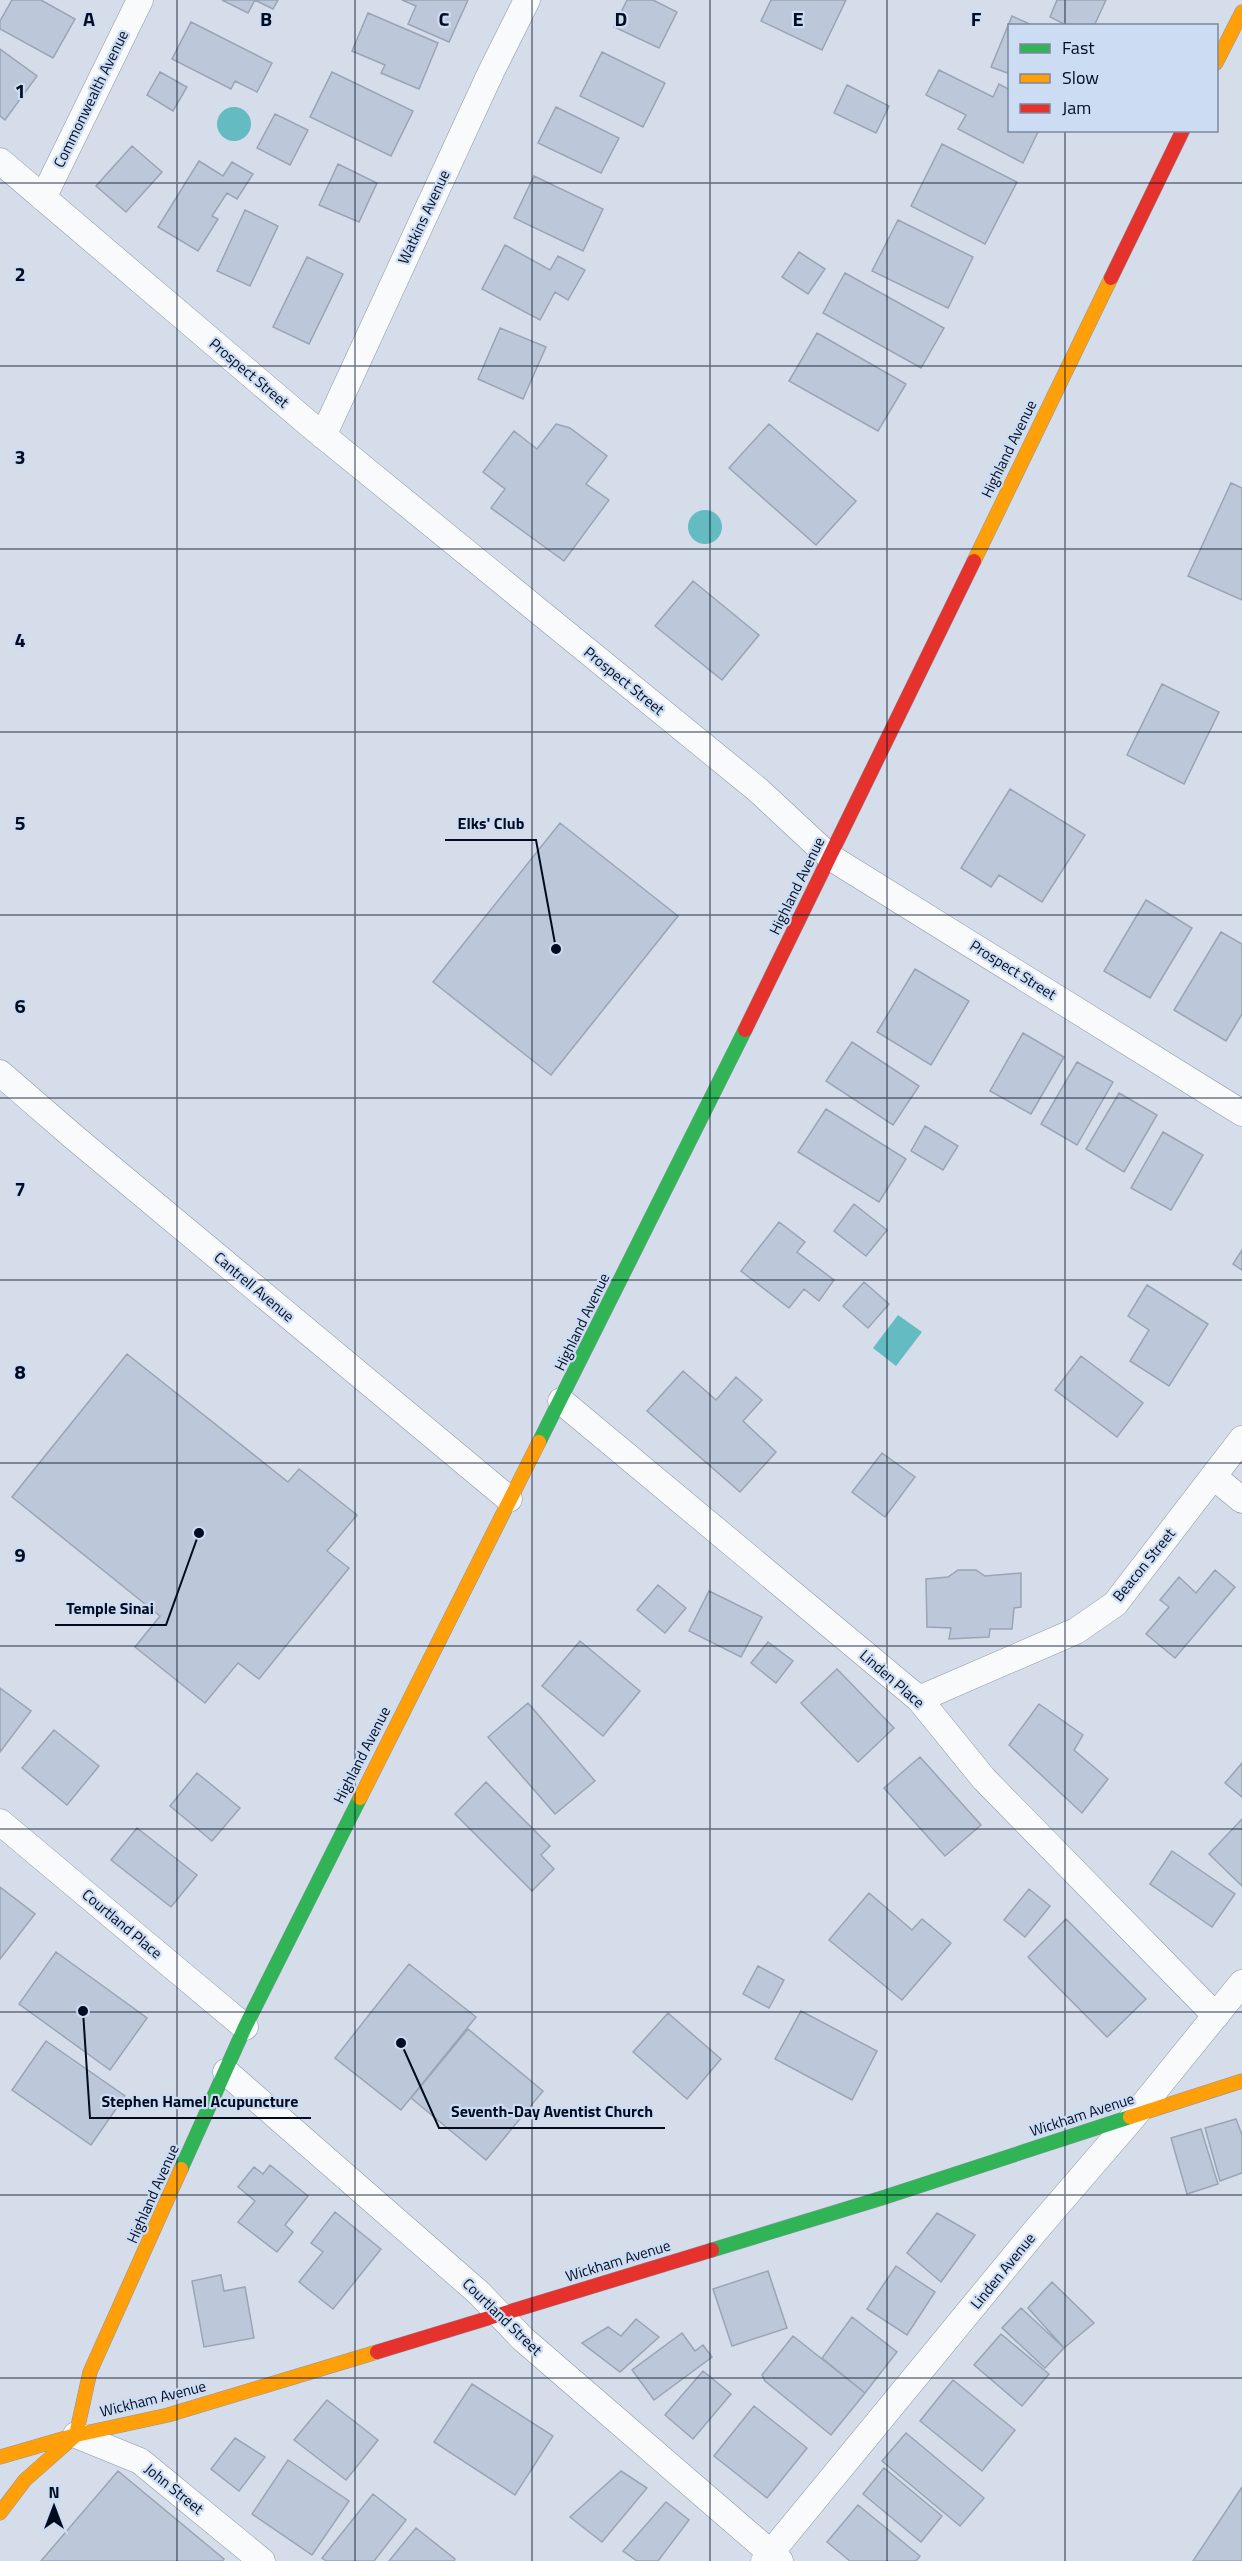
<svg xmlns="http://www.w3.org/2000/svg" width="1242" height="2561" font-family="'Titillium Web',sans-serif">
<style>
.water{fill:#64bbc1}
.building{fill:#bcc8da;stroke:#99a4b4;stroke-width:1.5}
.lines{fill:none;stroke-linecap:round;stroke-linejoin:round}
.street-casing{stroke:#8c97a6;stroke-width:27}
.fast-casing{stroke:#8c97a6;stroke-width:15}
.slow-casing{stroke:#8c97a6;stroke-width:15}
.jam-casing{stroke:#8c97a6;stroke-width:15}
.street{stroke:#f9fafc;stroke-width:26}
.fast{stroke:#30b455;stroke-width:14}
.slow{stroke:#ff9f0a;stroke-width:14}
.jam{stroke:#e5322d;stroke-width:14}
.grid{fill:none;stroke:#020c20;stroke-width:1.5;stroke-opacity:0.55}
.labels{text-anchor:middle;stroke-width:4.5;stroke-linejoin:round;paint-order:stroke}
.street-label{font-size:15px;fill:#020c20;stroke:#ccdcf3}
.grid-label{font-size:20px;text-anchor:middle;font-weight:bold;fill:#020c20;stroke:#ccdcf3;stroke-width:4.5;stroke-linejoin:round;paint-order:stroke}
.leader{fill:none;stroke:#020c20;stroke-width:2}
.callout-dot{fill:#020c20;stroke:#ccdcf3;stroke-width:2}
.callout-label{font-size:16px;text-anchor:middle;font-weight:bold;fill:#020c20;stroke:#ccdcf3;stroke-width:4.5;stroke-linejoin:round;paint-order:stroke}
</style>
<rect width="100%" height="100%" fill="#d5ddea"/>
<path class="water" d="M217 124a17 17 0 1 1 34 0a17 17 0 1 1-34 0Z
M688 527a17 17 0 1 1 34 0a17 17 0 1 1-34 0Z
M898 1315 922 1332 896 1366 873 1348Z"/>
<path class="building" d="M12 0H41L75 19 53 58 0 29V21Z
M222 0H278L273 9 255 0 248 13Z
M402 0H468L449 42 408 24 416 6Z
M627 0H653L677 12 659 48 614 27Z
M771 0H846L822 50 761 21Z
M1057 0H1106L1094 26H1068L1050 17Z
M368 13 438 43 419 89 381 73 385 65 352 51Z
M1012 16 1034 26H1010V74L991 67Z
M191 22 272 63 257 92 235 81 231 89 172 59Z
M0 49 37 76 5 120 0 116Z
M602 52 665 83 643 127 580 96Z
M939 70 993 97 999 84 1010 90V130H1039L1023 163 958 129 966 115 926 95Z
M160 72 187 87 173 111 147 95Z
M332 72 413 111 391 156 310 117Z
M847 85 889 106 876 133 834 113Z
M556 107 619 138 601 173 538 143Z
M275 114 308 130 290 165 257 148Z
M942 144 1017 182 985 244 911 206Z
M132 146 162 172 126 212 96 186Z
M199 161 223 176 232 162 253 174 237 199 227 193 212 216 218 219 198 251 158 227Z
M338 164 377 183 359 222 319 205Z
M534 176 603 209 583 251 514 218Z
M245 210 278 226 250 286 217 271Z
M898 220 973 257 948 308 872 271Z
M505 245 550 270 558 256 585 270 568 300 555 292 540 320 482 289Z
M799 252 825 269 808 294 782 277Z
M307 257 343 274 309 344 273 327Z
M845 273 944 328 921 368 823 313Z
M500 328 546 347 523 399 478 379Z
M817 333 906 384 878 431 789 381Z
M556 424 570 428 607 456 586 484 609 500 564 561 491 508 505 489 483 472 514 431 537 449Z
M769 424 856 501 816 545 729 468Z
M1231 483 1242 488V600L1188 576Z
M693 581 759 635 722 680 655 626Z
M1162 684 1219 712 1184 784 1127 755Z
M1010 789 1085 835 1042 902 999 875 991 887 961 868Z
M560 823 678 916 551 1075 433 982Z
M1146 900 1192 928 1150 998 1104 971Z
M1221 932 1242 944V1014L1226 1041 1174 1010Z
M915 969 969 1001 931 1065 877 1032Z
M1023 1033 1064 1057 1031 1114 990 1091Z
M852 1042 919 1086 893 1125 826 1081Z
M1077 1062 1113 1082 1077 1145 1041 1124Z
M1119 1093 1157 1115 1124 1172 1086 1149Z
M826 1109 906 1159 879 1202 798 1152Z
M925 1126 958 1146 943 1170 911 1151Z
M1163 1132 1203 1155 1171 1210 1131 1188Z
M854 1204 887 1230 866 1256 834 1231Z
M779 1222 805 1242 797 1252 834 1280 819 1301 804 1289 789 1308 741 1271Z
M1242 1250V1270L1233 1264Z
M864 1282 889 1304 868 1328 843 1306Z
M1147 1285 1208 1324 1169 1386 1130 1361 1149 1330 1128 1316Z
M127 1354 288 1482 299 1469 357 1515 327 1551 349 1568 259 1679 238 1663 205 1703 135 1647 160 1616 12 1497Z
M1081 1356 1143 1403 1117 1437 1055 1390Z
M683 1371 716 1400 736 1377 762 1400 743 1421 776 1452 740 1492 647 1411Z
M882 1453 915 1477 885 1517 852 1492Z
M958 1570H976L985 1576 1021 1573V1607L1014 1608 1012 1629H990L989 1637 949 1639 951 1628 927 1627 926 1579 948 1577Z
M1215 1570 1235 1587 1175 1658 1146 1634 1169 1607 1160 1600 1179 1577 1196 1593Z
M658 1585 686 1608 665 1633 637 1610Z
M709 1591 762 1617 741 1657 689 1631Z
M580 1641 640 1691 603 1736 542 1686Z
M768 1642 793 1661 776 1683 751 1663Z
M837 1669 894 1728 858 1762 801 1703Z
M0 1688 31 1711 0 1752Z
M528 1703 595 1781 555 1814 488 1737Z
M1039 1704 1083 1735 1074 1750 1108 1779 1082 1813 1009 1745Z
M54 1730 99 1766 67 1805 22 1768Z
M920 1757 981 1825 945 1856 884 1788Z
M1242 1763V1797L1225 1783Z
M197 1773 240 1808 212 1841 170 1806Z
M486 1782 550 1846 541 1855 554 1869 532 1891 455 1814Z
M1242 1819V1886L1209 1854Z
M137 1828 197 1875 171 1907 111 1860Z
M1172 1851 1235 1894 1212 1927 1150 1884Z
M0 1887 35 1914 0 1959Z
M1029 1889 1050 1906 1025 1937 1004 1920Z
M869 1893 912 1930 922 1919 951 1943 902 2000 829 1940Z
M1066 1919 1146 1999 1107 2037 1028 1957Z
M56 1952 147 2018 110 2070 19 2004Z
M409 1964 476 2017 401 2110 335 2058Z
M758 1966 784 1980 769 2008 743 1994Z
M801 2011 877 2051 852 2100 775 2059Z
M668 2013 721 2059 687 2099 633 2052Z
M468 2029 543 2091 486 2160 411 2098Z
M46 2041 125 2096 91 2145 12 2090Z
M1236 2119 1242 2135V2173L1220 2181 1205 2128Z
M1201 2129 1218 2184 1187 2194 1171 2138Z
M270 2165 308 2196 285 2225 293 2232 277 2252 238 2222 255 2201 238 2187 254 2167 263 2174Z
M335 2212 381 2249 333 2309 299 2282 323 2252 311 2243Z
M937 2213 975 2235 941 2282 907 2253Z
M896 2266 935 2292 907 2335 867 2309Z
M768 2271 787 2328 732 2346 713 2289Z
M221 2275 224 2291 245 2287 254 2338 204 2347 192 2281Z
M1052 2282 1094 2323 1064 2348 1028 2308Z
M1021 2308 1064 2348 1045 2368 1002 2328Z
M852 2317 897 2352 865 2393 822 2358Z
M636 2319 659 2337 620 2372 582 2343 608 2327 621 2336Z
M682 2333 695 2351 703 2345 712 2357 654 2400 632 2370Z
M1001 2334 1049 2374 1022 2406 974 2365Z
M793 2336 865 2393 831 2435 765 2381 762 2375Z
M703 2371 731 2394 693 2439 665 2415Z
M953 2380 1015 2430 982 2471 920 2421Z
M472 2384 553 2436 515 2495 434 2442Z
M327 2400 378 2440 346 2480 294 2440Z
M754 2406 807 2448 767 2498 714 2456Z
M906 2433 984 2498 960 2526 882 2461Z
M235 2438 265 2457 239 2491 211 2469Z
M288 2460 349 2501 312 2555 252 2514Z
M884 2468 942 2516 921 2542 863 2494Z
M118 2471 224 2559 223 2561H41Z
M621 2471 647 2488 602 2542 570 2517Z
M1242 2487V2561H1193L1240 2490Z
M373 2494 406 2520 374 2561H326L322 2558Z
M666 2502 689 2520 658 2561H637L623 2551Z
M858 2505 920 2556 916 2561H850L827 2542Z
M416 2528 455 2559 454 2561H389Z"/>
<g class="lines">
<defs>
<path id="street" d="M0 161 309 424 758 790 830 857 1242 1113
M43 198 140 0
M323 436 491 72 527 0
M0 1073 75 1138 509 1499
M561 1401 919 1699 984 1779 1216 2016
M1214 1477 1242 1500
M919 1699 1076 1631 1115 1604 1242 1439
M0 1822 245 2027
M226 2072 479 2293 523 2339 780 2561
M76 2435 140 2461 262 2561
M764 2561 1036 2230 1135 2115 1242 1983"/>
<path id="fast" d="M539 1442 745 1030
M181 2169 245 2027 360 1798
M712 2250 882 2198 1130 2117"/>
<path id="slow" d="M1216 63 1242 12
M974 561 1111 278
M360 1798 539 1442
M1130 2117 1242 2081
M0 2457 76 2435 168 2415 377 2352
M0 2513 25 2480 76 2435 90 2372 181 2169"/>
<path id="jam" d="M1111 278 1183 130
M745 1030 974 561
M377 2352 712 2250"/>
</defs>
<use href="#street" class="street-casing"/>
<use href="#fast" class="fast-casing"/>
<use href="#slow" class="slow-casing"/>
<use href="#jam" class="jam-casing"/>
<use href="#street" class="street"/>
<use href="#fast" class="fast"/>
<use href="#slow" class="slow"/>
<use href="#jam" class="jam"/>
</g>
<path class="grid" d="M177 0V2561M355 0V2561M532 0V2561M710 0V2561M887 0V2561M1065 0V26M1065 130V2561M0 183H1242M0 366H1242M0 549H1242M0 732H1242M0 915H1242M0 1098H1242M0 1280H1242M0 1463H1242M0 1646H1242M0 1829H1242M0 2012H1242M0 2195H1242M0 2378H1242"/>
<g class="labels">
<g class="street-label">
<text transform="translate(91 99) rotate(-64)" y="5">Commonwealth Avenue</text>
<text transform="translate(424 217) rotate(-65)" y="5">Watkins Avenue</text>
<text transform="translate(249 373) rotate(40)" y="5">Prospect Street</text>
<text transform="translate(1009 449) rotate(-64)" y="5">Highland Avenue</text>
<text transform="translate(624 681) rotate(39)" y="5">Prospect Street</text>
<text transform="translate(797 886) rotate(-64)" y="5">Highland Avenue</text>
<text transform="translate(1013 970) rotate(32)" y="5">Prospect Street</text>
<text transform="translate(254 1287) rotate(40)" y="5">Cantrell Avenue</text>
<text transform="translate(582 1322) rotate(-64)" y="5">Highland Avenue</text>
<text transform="translate(1144 1565) rotate(-51)" y="5">Beacon Street</text>
<text transform="translate(892 1679) rotate(41)" y="5">Linden Place</text>
<text transform="translate(362 1755) rotate(-63)" y="5">Highland Avenue</text>
<text transform="translate(122 1924) rotate(40)" y="5">Courtland Place</text>
<text transform="translate(1082 2115) rotate(-18)" y="5">Wickham Avenue</text>
<text transform="translate(153 2194) rotate(-66)" y="5">Highland Avenue</text>
<text transform="translate(618 2261) rotate(-17)" y="5">Wickham Avenue</text>
<text transform="translate(1003 2271) rotate(-51)" y="5">Linden Avenue</text>
<text transform="translate(502 2317) rotate(44)" y="5">Courtland Street</text>
<text transform="translate(153 2399) rotate(-14)" y="5">Wickham Avenue</text>
<text transform="translate(174 2489) rotate(39)" y="5">John Street</text>
</g>
</g>
<g class="grid-label">
<text x="89" y="26">A</text>
<text x="266" y="26">B</text>
<text x="444" y="26">C</text>
<text x="621" y="26">D</text>
<text x="798" y="26">E</text>
<text x="976" y="26">F</text>
<text x="20" y="98">1</text>
<text x="20" y="281">2</text>
<text x="20" y="464">3</text>
<text x="20" y="647">4</text>
<text x="20" y="830">5</text>
<text x="20" y="1013">6</text>
<text x="20" y="1196">7</text>
<text x="20" y="1379">8</text>
<text x="20" y="1562">9</text>
</g>
<path class="leader" d="M556 949L536 840H445M199 1533L166 1625H55M83 2011L90 2118H311M401 2043L439 2128H665"/>
<g class="callout-dot">
<circle cx="556" cy="949" r="6"/>
<circle cx="199" cy="1533" r="6"/>
<circle cx="83" cy="2011" r="6"/>
<circle cx="401" cy="2043" r="6"/>
</g>
<g class="callout-label">
<text x="491" y="829">Elks' Club</text>
<text x="110" y="1614">Temple Sinai</text>
<text x="200" y="2107">Stephen Hamel Acupuncture</text>
<text x="552" y="2117">Seventh-Day Aventist Church</text>
</g>
<rect x="1008" y="24" width="210" height="108" fill="#ccdcf3" stroke="#7b899f" stroke-width="1.5"/>
<rect x="1020" y="44" width="30" height="9" fill="#30b455" stroke="#7b899f" stroke-width="1.5"/>
<text x="1062" y="54" font-size="18" fill="#020c20">Fast</text>
<rect x="1020" y="74" width="30" height="9" fill="#ff9f0a" stroke="#7b899f" stroke-width="1.5"/>
<text x="1062" y="84" font-size="18" fill="#020c20">Slow</text>
<rect x="1020" y="104" width="30" height="9" fill="#e5322d" stroke="#7b899f" stroke-width="1.5"/>
<text x="1062" y="114" font-size="18" fill="#020c20">Jam</text>
<g transform="translate(54 2507)" stroke="#ccdcf3" stroke-width="4.5" paint-order="stroke">
<path d="M0-4.5L10 22L0 15L-10 22Z" fill="#020c20"/>
<text y="-9" font-size="16" font-weight="bold" text-anchor="middle" fill="#020c20">N</text>
</g>
</svg>
